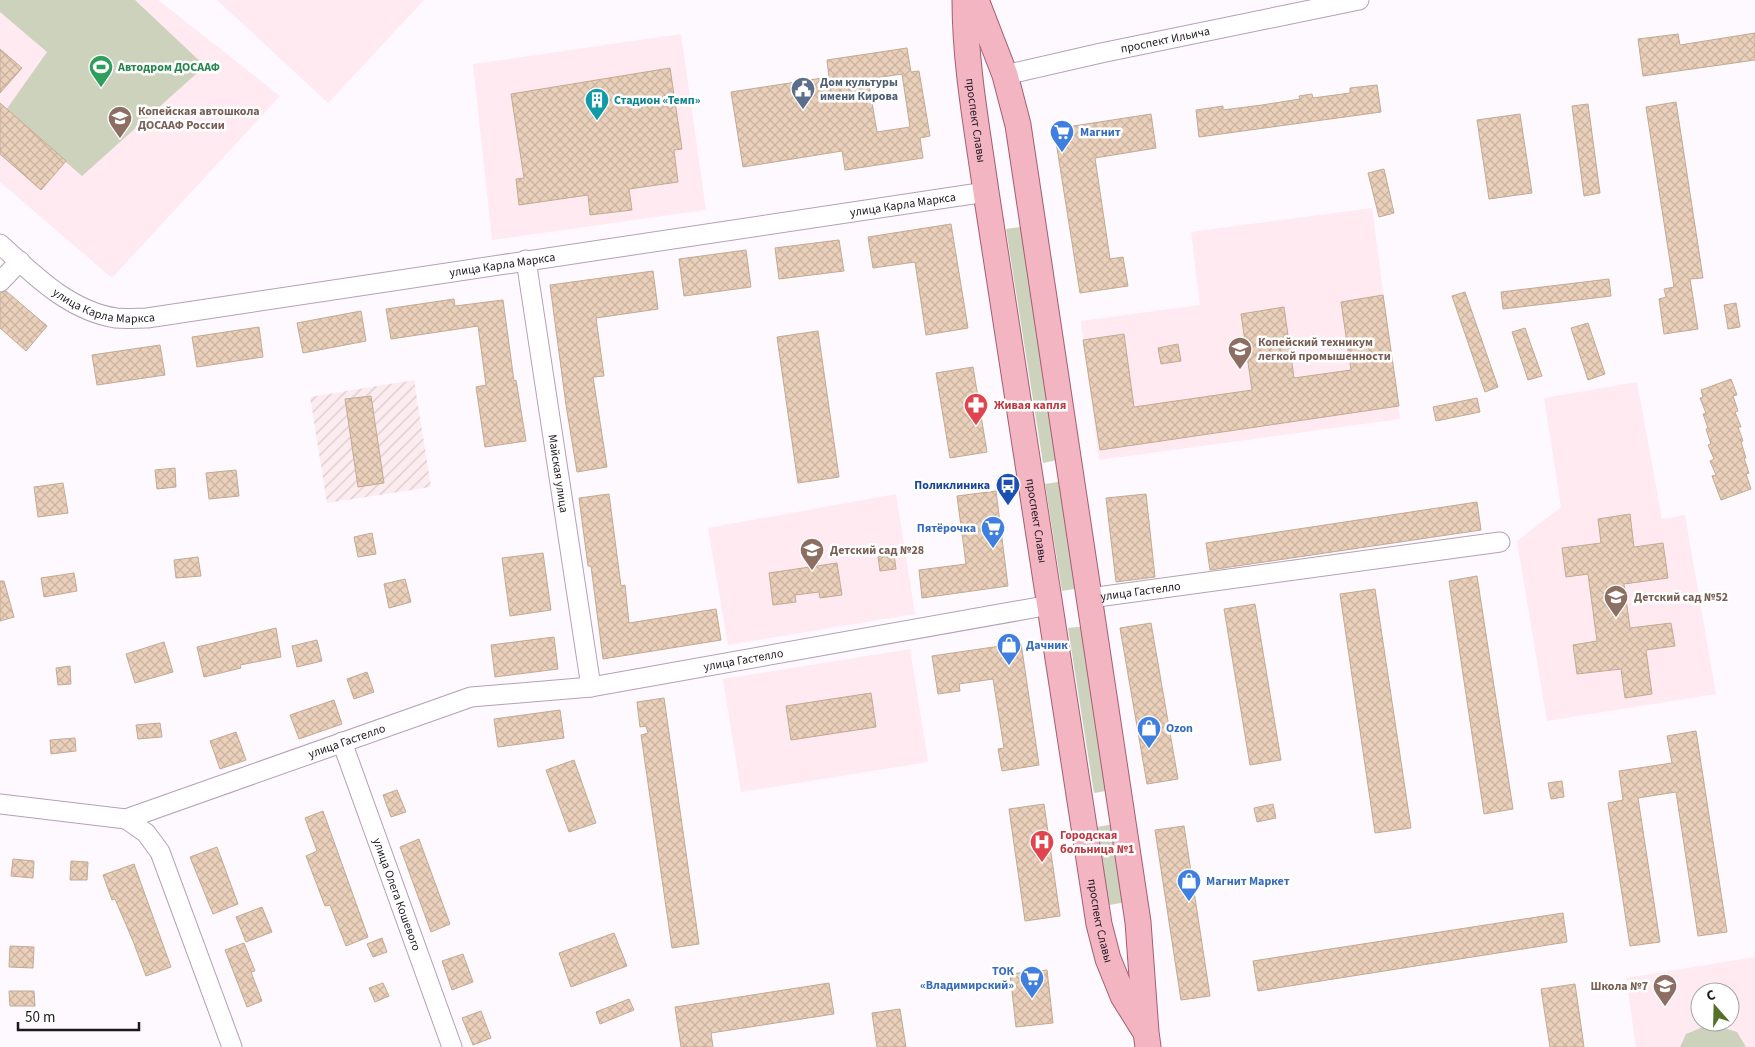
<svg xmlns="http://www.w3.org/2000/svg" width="1755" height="1047" font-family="'Source Sans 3',sans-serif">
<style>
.industrial{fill:url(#industrial-furrows)}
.education{fill:#ffeaf1;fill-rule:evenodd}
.grass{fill:#cdd2bd}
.building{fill:url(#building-cross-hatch);stroke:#c4aa93;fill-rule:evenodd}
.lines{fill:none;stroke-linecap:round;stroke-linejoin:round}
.minor-casing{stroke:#b69fb8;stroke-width:21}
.major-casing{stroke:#a45e6f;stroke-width:27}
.minor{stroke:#fff;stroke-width:19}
.major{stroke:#f4b5c2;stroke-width:25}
.labels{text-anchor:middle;stroke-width:5;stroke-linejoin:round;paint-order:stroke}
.street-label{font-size:12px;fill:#1f1720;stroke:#fff}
.leisure-label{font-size:12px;font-weight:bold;fill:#27864d;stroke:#fff;text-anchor:start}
.service-label{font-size:12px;font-weight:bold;fill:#4e5e75;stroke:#fff;text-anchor:start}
.culture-label{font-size:12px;font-weight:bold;fill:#0d838f;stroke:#fff;text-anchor:start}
.education-label{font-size:12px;font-weight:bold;fill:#785e54;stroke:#fff;text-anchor:start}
.shop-label{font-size:12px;font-weight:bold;fill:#366cbe;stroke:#fff;text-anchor:start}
.health-label{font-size:12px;font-weight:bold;fill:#be3a42;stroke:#fff;text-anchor:start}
.transit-label{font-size:12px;font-weight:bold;fill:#164399;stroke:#fff;text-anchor:end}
</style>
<defs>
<pattern id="industrial-furrows" width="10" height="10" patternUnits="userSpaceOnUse" patternTransform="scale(1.25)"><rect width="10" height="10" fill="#fcecf0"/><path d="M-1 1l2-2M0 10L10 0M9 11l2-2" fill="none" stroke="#d8cace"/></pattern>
<pattern id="building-cross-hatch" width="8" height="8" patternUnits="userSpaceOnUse" patternTransform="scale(1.25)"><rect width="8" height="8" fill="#ead0ba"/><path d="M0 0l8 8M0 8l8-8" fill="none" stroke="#c8b2a0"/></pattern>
</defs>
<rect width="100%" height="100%" fill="#fef9fe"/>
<path class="industrial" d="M414 380 431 487 327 503 310 397Z"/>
<path class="education" d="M0 0H158L280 96 112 278 0 182Z
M217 0H424L328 103Z
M681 34 706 210 492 240 473 64Z
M1372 208 1400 419 1099 460 1081 321 1200 305 1191 232Z
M1637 382 1662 519 1685 515 1716 694 1547 721 1517 541 1561 507 1544 398Z
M896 494 915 614 728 645 708 528Z
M910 649 928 762 741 792 723 679Z
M1755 957V1047H1636L1626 978ZM1700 992H1730V1022H1700Z"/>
<path class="grass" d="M0 0H135L205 66 82 176 6 110 47 52 0 12Z
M1026 226 1062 459 1043 463 1006 229Z
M1064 481 1080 588 1062 591 1045 484Z
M1086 626 1112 790 1094 793 1068 628Z
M1114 824 1127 902 1109 905 1097 827Z
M1710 1024 1737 1032 1746 1047H1680L1686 1034Z"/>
<path class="building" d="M1755 33V60L1643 76 1638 39 1678 34 1680 45Z
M907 48 911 72 919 71 930 136 920 138 923 158 845 170 842 151 743 167 731 92 829 77 827 60ZM902 74 910 127 877 132 868 79Z
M0 49 22 68 0 93Z
M670 68 682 149 674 150 678 182 629 189 632 210 590 215 588 195 519 205 516 179 524 178 511 94Z
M1377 85 1381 112 1199 137 1196 110 1223 106V110L1262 105 1300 99 1299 96 1312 94 1313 98 1350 93V88Z
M1676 102 1703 278 1690 279 1698 329 1664 334 1659 299 1666 297 1664 289 1674 287 1646 107Z
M0 103 66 161 41 190 0 154Z
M1588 104 1600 193 1584 196 1572 106Z
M1151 114 1156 148 1095 158 1110 259 1123 257 1128 286 1080 293 1054 129Z
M1520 114 1532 193 1489 199 1477 120Z
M1384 169 1394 213 1379 217 1368 173Z
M951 224 968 328 926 335 915 262 873 268 868 237Z
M839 240 844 271 779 279 775 248Z
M746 250 751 287 684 296 679 259Z
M653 271 658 309 596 318 604 376 593 377 607 467 577 472 566 405 550 285Z
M1609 279 1611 296 1503 309 1501 292Z
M6 291 47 326 26 351 0 328V293Z
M1465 292 1498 387 1485 392 1452 296Z
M1383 295 1399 406 1100 450 1083 340 1124 334 1134 407 1252 390 1241 314 1284 307 1294 378 1351 370 1341 302Z
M454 299 455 306 503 300 514 381 516 380 526 441 485 447 476 387 486 385 478 326 391 339 386 309Z
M1736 303 1740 327 1728 329 1724 305Z
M361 311 366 341 303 353 297 323Z
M1588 323 1605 374 1588 380 1571 328Z
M259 327 263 357 197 367 192 337Z
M1525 328 1542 376 1528 380 1512 332Z
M818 331 839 477 798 483 777 337Z
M1178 344 1181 361 1161 364 1158 348Z
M160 345 165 375 97 385 92 355Z
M973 367 987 452 950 458 936 373Z
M1731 379 1737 395 1733 396 1738 411 1735 412 1741 427H1738L1743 441 1741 442 1746 458H1744L1749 473 1746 474 1751 489 1721 500 1712 476 1716 475 1710 461 1714 459 1708 445 1711 444 1706 429 1708 428 1703 414 1706 413 1700 398 1703 397 1701 390Z
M371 396 384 483 358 487 345 399Z
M1477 398 1480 412 1436 421 1433 407Z
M175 468 176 487 157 489 155 470Z
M236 470 239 496 209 499 206 473Z
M63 483 68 513 38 517 34 487Z
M996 491 1008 586 922 598 919 570 966 564 957 496Z
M609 494 621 586 625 585 629 623 716 609 721 640 603 659 591 566H588L579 498Z
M1146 494 1155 577 1116 582 1106 498Z
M1477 502 1481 530 1210 570 1206 543Z
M1630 514 1634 547 1663 543 1668 578 1624 584 1630 628 1671 623 1675 646 1646 650 1652 694 1625 698 1621 669 1577 674 1573 645 1597 641 1588 574 1566 577 1562 548 1601 543 1598 519Z
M372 533 376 554 358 557 354 537Z
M543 553 551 610 510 616 502 558Z
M894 554 896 569 880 571 878 557Z
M198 557 201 576 176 578 174 560Z
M837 563 842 595 820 598 819 592 795 595 796 602 773 605 769 573Z
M74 573 77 591 44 597 41 578Z
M1477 576 1513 809 1484 814 1449 581Z
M405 579 411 602 389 608 384 584Z
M0 581H4L14 617 0 621Z
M1375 589 1411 828 1375 833 1340 594Z
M1255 604 1281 760 1250 765 1224 609Z
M1151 623 1178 779 1147 784 1120 628Z
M276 628 281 657 240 665 241 668 204 677 197 647Z
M554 637 558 669 495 677 491 645Z
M317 640 322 661 297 667 292 646Z
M164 642 173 672 135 683 126 654Z
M1021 643 1039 765 1002 771 998 749 1004 748 993 679 959 684 960 691 938 694 932 656Z
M70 666 71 684 58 685 56 668Z
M367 672 374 692 354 699 347 679Z
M871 693 876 727 791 740 786 706Z
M664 698 699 944 672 948 641 735 648 733 646 726 640 727 637 702Z
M334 700 342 724 299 739 290 715Z
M560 710 564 738 498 747 494 719Z
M160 723 162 737 138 739 136 725Z
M1696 731 1727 932 1698 936 1676 792 1638 798 1660 942 1630 946 1608 803 1623 800 1619 771 1672 763 1667 736Z
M236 732 246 760 220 769 210 741Z
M75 738 76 751 51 754 50 740Z
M574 760 596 823 569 832 546 770Z
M1562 781 1564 797 1551 799 1548 783Z
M397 790 406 812 391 817 383 795Z
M1044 804 1060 916 1025 921 1009 809Z
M1273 804 1276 818 1257 822 1254 808Z
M323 811 368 937 346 946 330 905 325 906 306 856 317 851 305 818Z
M1184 826 1210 996 1181 1000 1155 830Z
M419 839 450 924 431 932 400 847Z
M217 847 238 904 213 914 190 857Z
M13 859 34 861 33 878 11 876Z
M71 861 88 862 87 880H70Z
M134 864 171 967 146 976 133 941 115 899 112 900 103 875Z
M262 907 272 932 246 942 236 917Z
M1563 913 1567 942 1258 991 1253 961Z
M614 933 627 966 571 987 559 953Z
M382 938 387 952 373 957 367 944Z
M244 943 255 971 251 972 262 1001 247 1007 225 950Z
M10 946 34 947 33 968 9 967Z
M463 954 473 982 452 990 442 961Z
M1047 970 1053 1023 1016 1027 1010 974Z
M383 983 389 996 375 1002 369 988Z
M829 983 834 1014 711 1033 713 1047H681L675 1007Z
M1575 984 1584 1047H1550L1541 989Z
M9 991H34L35 1006H10Z
M629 999 634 1010 600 1024 596 1012Z
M900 1009 906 1047H877L872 1013Z
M481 1011 491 1038 473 1045 462 1018Z"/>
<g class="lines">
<defs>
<g id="minor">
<path id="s1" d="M1005 75 1101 53 1359 0"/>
<path id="s2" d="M0 244C33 274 69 311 116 318 126 319 137 318 147 318L986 192"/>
<path id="s3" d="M526 260 591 687"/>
<path d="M0 282 20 261"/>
<path id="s4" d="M1090 598 1500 542"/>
<path id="s5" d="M342 742 452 1047"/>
<path id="s6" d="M0 804 126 819 471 697 591 687 1050 605"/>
<path d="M126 819 146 833 160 852 232 1047"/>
</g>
<g id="major">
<path id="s7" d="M965 0C965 64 977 128 986 192L1099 924 1108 959 1123 996 1143 1028"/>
<path d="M976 0 1005 75 1018 125 1138 922 1146 1032 1148 1047"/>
</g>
</defs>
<use href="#minor" class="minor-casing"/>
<use href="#major" class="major-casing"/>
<use href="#minor" class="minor"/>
<use href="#major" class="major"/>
</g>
<defs>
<symbol id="stadium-pin" viewBox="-11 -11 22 30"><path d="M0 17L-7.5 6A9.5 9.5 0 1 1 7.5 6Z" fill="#2e9e5b" stroke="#fff"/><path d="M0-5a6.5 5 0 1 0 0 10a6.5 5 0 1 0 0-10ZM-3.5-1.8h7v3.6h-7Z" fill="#fff"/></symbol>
<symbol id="civic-pin" viewBox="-11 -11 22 30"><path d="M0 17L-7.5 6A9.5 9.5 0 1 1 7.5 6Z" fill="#5c6f8a" stroke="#fff"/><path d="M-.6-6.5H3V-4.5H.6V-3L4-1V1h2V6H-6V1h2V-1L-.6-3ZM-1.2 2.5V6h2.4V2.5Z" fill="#fff"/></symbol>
<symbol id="building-pin" viewBox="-11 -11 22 30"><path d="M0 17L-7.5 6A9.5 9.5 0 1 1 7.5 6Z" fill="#0f9aa8" stroke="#fff"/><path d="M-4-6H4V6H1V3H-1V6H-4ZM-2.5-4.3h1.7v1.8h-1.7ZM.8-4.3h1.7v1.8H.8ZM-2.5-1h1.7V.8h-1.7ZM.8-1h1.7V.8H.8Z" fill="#fff"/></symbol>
<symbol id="university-pin" viewBox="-11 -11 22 30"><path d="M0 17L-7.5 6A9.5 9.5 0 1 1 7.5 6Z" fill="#8d6e63" stroke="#fff"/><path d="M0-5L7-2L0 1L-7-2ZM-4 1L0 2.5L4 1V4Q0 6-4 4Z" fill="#fff"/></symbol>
<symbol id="supermarket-pin" viewBox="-11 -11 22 30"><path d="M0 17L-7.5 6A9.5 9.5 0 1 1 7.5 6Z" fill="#3f7fe0" stroke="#fff"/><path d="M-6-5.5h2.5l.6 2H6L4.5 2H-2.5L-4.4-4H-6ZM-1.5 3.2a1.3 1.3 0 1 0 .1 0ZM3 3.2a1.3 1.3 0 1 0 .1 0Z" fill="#fff"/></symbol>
<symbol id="pharmacy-pin" viewBox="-11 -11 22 30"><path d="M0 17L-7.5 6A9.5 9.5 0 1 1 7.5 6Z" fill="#e0444e" stroke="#fff"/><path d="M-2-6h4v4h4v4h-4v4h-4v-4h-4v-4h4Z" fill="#fff"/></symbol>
<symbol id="bus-pin" viewBox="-11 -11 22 30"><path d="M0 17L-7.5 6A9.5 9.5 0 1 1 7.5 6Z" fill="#1a4fb4" stroke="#fff"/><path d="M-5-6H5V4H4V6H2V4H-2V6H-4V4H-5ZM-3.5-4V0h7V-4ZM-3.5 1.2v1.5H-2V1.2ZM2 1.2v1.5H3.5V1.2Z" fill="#fff"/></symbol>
<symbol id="school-pin" viewBox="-11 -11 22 30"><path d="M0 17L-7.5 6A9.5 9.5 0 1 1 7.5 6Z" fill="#8d6e63" stroke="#fff"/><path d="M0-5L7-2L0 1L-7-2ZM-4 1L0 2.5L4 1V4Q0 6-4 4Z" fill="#fff"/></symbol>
<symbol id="shop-pin" viewBox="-11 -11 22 30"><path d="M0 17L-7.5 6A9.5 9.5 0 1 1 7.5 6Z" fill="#3f7fe0" stroke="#fff"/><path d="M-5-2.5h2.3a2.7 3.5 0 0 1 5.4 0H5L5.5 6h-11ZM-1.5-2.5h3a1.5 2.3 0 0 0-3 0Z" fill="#fff"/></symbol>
<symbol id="hospital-pin" viewBox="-11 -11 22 30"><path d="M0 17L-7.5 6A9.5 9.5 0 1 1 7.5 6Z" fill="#e0444e" stroke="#fff"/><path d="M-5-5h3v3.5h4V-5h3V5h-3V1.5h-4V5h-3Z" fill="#fff"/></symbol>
</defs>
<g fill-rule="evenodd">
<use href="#stadium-pin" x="87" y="53" width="28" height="38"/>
<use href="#civic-pin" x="789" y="75" width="28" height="38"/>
<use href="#building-pin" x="583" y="86" width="28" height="38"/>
<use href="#university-pin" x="106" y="104" width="28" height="38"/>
<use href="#supermarket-pin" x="1048" y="118" width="28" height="38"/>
<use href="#university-pin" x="1226" y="335" width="28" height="38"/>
<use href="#pharmacy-pin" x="962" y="391" width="28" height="38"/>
<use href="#bus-pin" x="994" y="471" width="28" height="38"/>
<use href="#supermarket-pin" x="979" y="514" width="28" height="38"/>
<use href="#school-pin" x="798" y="536" width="28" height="38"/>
<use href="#school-pin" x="1602" y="583" width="28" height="38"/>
<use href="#shop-pin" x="995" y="631" width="28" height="38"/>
<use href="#shop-pin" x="1135" y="714" width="28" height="38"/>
<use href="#hospital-pin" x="1028" y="828" width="28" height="38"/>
<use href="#shop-pin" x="1175" y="867" width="28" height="38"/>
<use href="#supermarket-pin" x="1018" y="964" width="28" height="38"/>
<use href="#school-pin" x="1651" y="972" width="28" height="38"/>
</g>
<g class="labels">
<g class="street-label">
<text dy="4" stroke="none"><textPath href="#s1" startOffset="164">проспект Ильича</textPath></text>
<text dy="4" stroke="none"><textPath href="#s7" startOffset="121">проспект Славы</textPath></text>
<text dy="4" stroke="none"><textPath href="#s2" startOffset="935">улица Карла Маркса</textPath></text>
<text dy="4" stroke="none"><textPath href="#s2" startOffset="530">улица Карла Маркса</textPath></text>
<text dy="4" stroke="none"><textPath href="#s2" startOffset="125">улица Карла Маркса</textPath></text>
<text dy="4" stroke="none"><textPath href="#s3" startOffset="216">Майская улица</textPath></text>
<text dy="4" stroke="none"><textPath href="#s7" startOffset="526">проспект Славы</textPath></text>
<text dy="4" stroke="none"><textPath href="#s4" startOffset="51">улица Гастелло</textPath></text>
<text dy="4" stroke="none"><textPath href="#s6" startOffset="768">улица Гастелло</textPath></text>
<text dy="4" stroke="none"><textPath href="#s6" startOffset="361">улица Гастелло</textPath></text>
<text dy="4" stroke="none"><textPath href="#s5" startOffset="162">улица Олега Кошевого</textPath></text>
<text dy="4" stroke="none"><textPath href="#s7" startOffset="931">проспект Славы</textPath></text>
</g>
<g class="leisure-label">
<text x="118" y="71">Автодром ДОСААФ</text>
</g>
<g class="service-label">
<text x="820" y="86">Дом культуры<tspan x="820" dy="14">имени Кирова</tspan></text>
</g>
<g class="culture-label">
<text x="614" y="104">Стадион «Темп»</text>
</g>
<g class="education-label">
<text x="138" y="115">Копейская автошкола<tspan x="138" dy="14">ДОСААФ России</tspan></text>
<text x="1258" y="346">Копейский техникум<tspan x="1258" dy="14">легкой промышенности</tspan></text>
<text x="830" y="554">Детский сад №28</text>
<text x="1634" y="601">Детский сад №52</text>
<text x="1648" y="990" text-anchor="end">Школа №7</text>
</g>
<g class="shop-label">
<text x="1080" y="136">Магнит</text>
<text x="976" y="532" text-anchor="end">Пятёрочка</text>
<text x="1026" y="649">Дачник</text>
<text x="1166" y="732">Ozon</text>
<text x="1206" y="885">Магнит Маркет</text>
<text x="1014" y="975" text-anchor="end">ТОК<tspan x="1014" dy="14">«Владимирский»</tspan></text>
</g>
<g class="health-label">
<text x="994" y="409">Живая капля</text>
<text x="1060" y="839">Городская<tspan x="1060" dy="14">больница №1</tspan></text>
</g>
<g class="transit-label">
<text x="990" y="489">Поликлиника</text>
</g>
</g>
<g transform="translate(1715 1007) rotate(340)"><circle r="24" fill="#ffffff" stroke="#a5a2a6"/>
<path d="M0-4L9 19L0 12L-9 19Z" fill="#547227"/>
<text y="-8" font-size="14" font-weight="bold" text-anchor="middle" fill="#1f1720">С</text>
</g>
<path d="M18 1022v8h121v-8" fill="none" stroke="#1f1720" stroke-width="2.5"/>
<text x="25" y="1022" font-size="15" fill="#1f1720" stroke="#ffffff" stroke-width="4" paint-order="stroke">50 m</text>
</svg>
